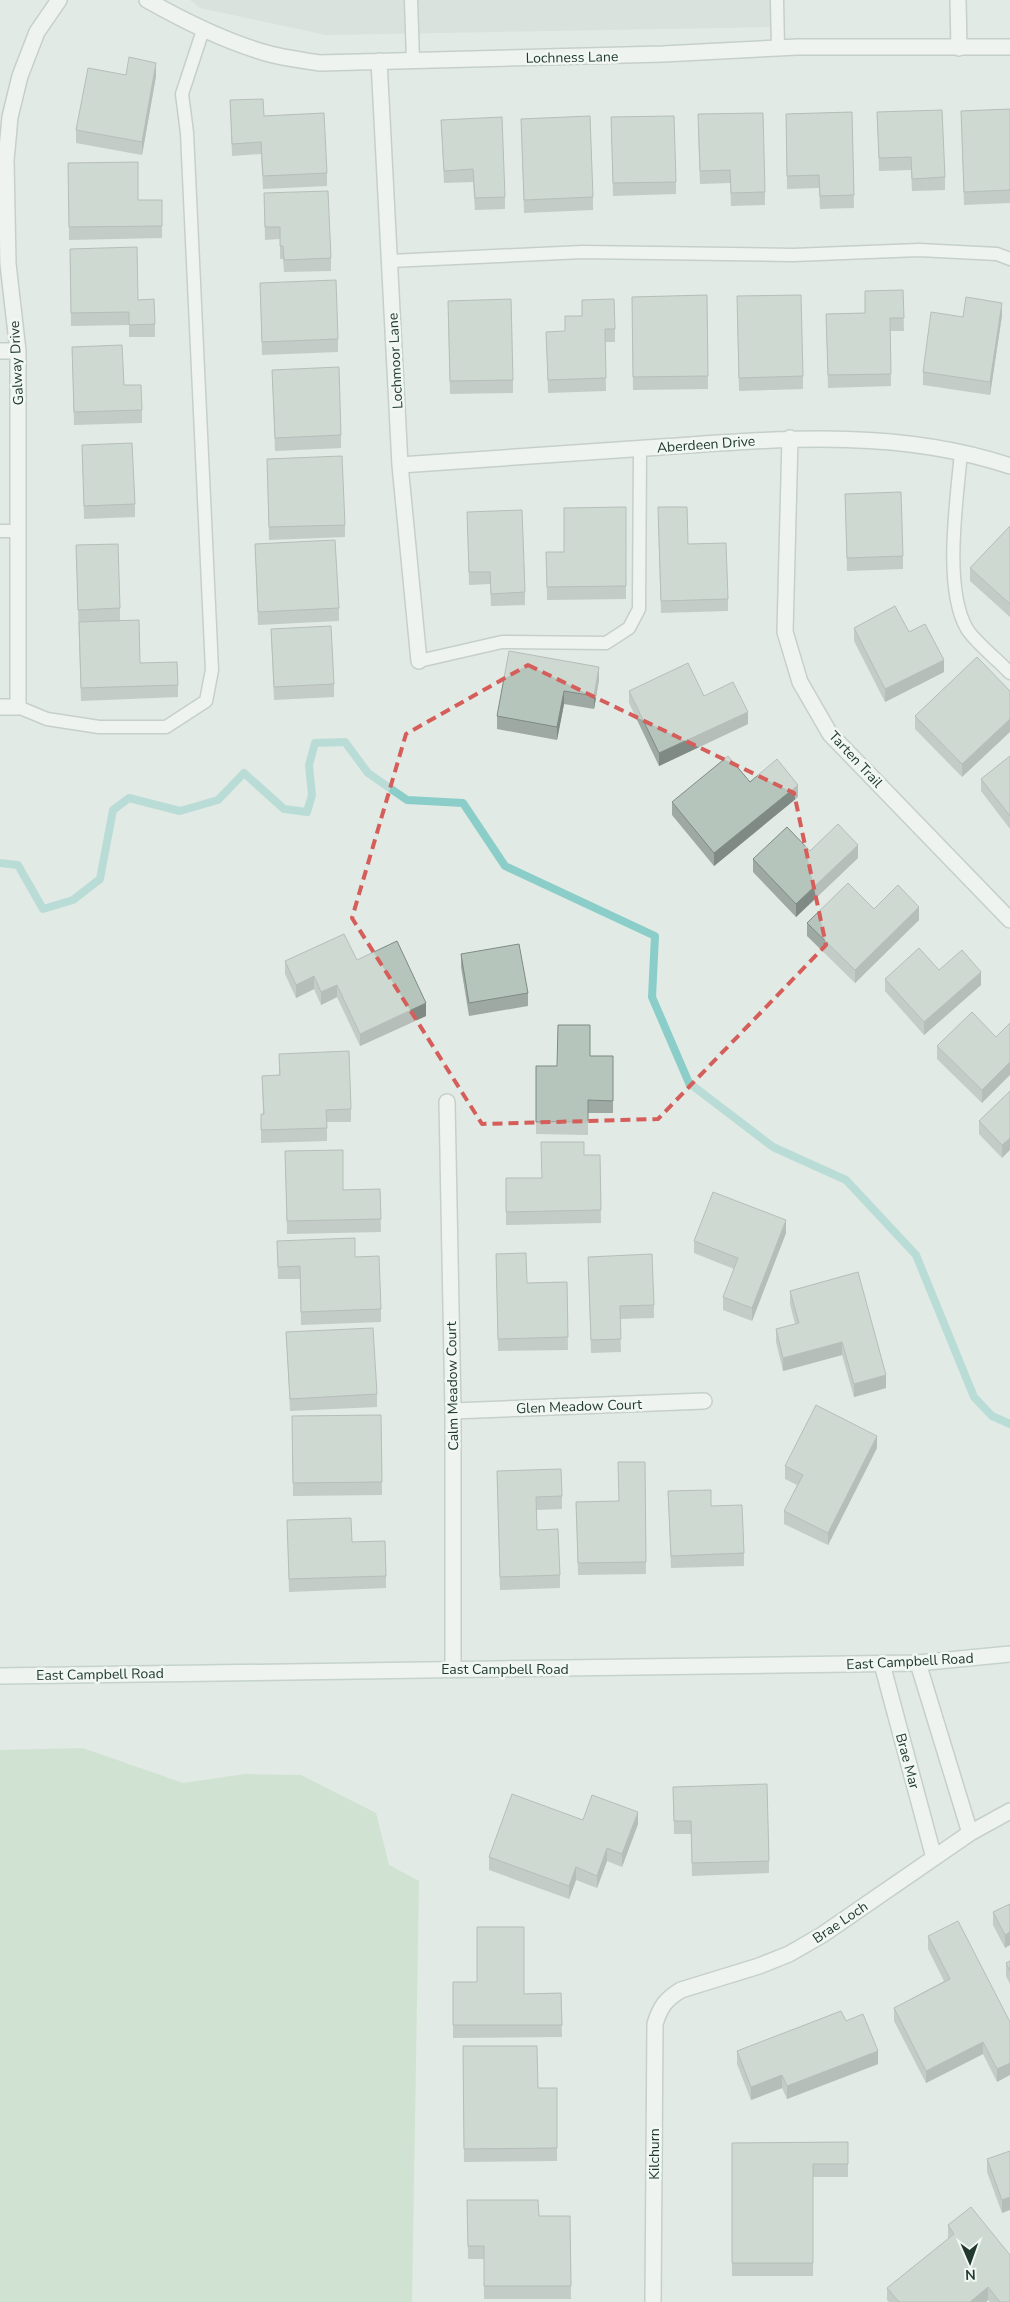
<svg xmlns="http://www.w3.org/2000/svg" width="1010" height="2302" font-family="'Nunito Sans',sans-serif">
<style>
.built{fill:#cfdad2}
.green{fill:#badbbc}
.lines{fill:none;stroke-linecap:round;stroke-linejoin:round}
.stream{stroke:#8bcdc8;stroke-width:8}
.service-casing{stroke:#a4b2aa;stroke-width:15}
.minor-casing{stroke:#a4b2aa;stroke-width:18}
.secondary-casing{stroke:#a2b8ac;stroke-width:18}
.service{stroke:#fff;stroke-width:12}
.minor{stroke:#fff;stroke-width:15}
.secondary{stroke:#fff;stroke-width:15}
.wall{fill:#9da9a2}
.shaded-wall{fill:#7f8a84}
.building{fill:#b6c5bc;stroke:#7f8a84}
.marked{fill:none;stroke:#d65e5a;stroke-width:4;stroke-dasharray:10 6;stroke-linejoin:round}
.labels{text-anchor:middle;stroke-width:5;stroke-linejoin:round;paint-order:stroke}
.street-label{font-size:14px;fill:#223a2e;stroke:#f1f7f2}
</style>
<rect width="100%" height="100%" fill="#e1eae4"/>
<path class="built" d="M190 0H771L772 27 326 35 200 8Z"/>
<path class="green" d="M83 1748 183 1783 245 1774 301 1775 376 1813 389 1865 419 1881 412 2302H0V1750Z"/>
<g class="lines">
<path class="stream" d="M0 863 18 865 43 909 73 900 100 879 113 810 129 798 180 811 218 800 244 773 284 809 307 812 312 795 309 765 315 743 345 742 368 773 407 800 463 803 505 866 655 936 652 997 689 1083 773 1147 846 1180 916 1255 974 1397 992 1416 1010 1424"/>
<defs>
<path id="service" d="M411 0 413 60
M777 0 778 48
M390 261 582 252 793 255 919 250 997 254 1010 259
M961 452C957 499 943 588 967 629 975 642 999 661 1010 673
M0 531H18
M419 661 502 642 606 643 629 628 639 609 640 448
M18 707 47 719 99 727H166L206 701 212 670 187 133 182 94 203 30"/>
<path id="minor" d="M147 0C186 22 224 41 266 53 283 58 302 60 320 63L663 54 797 47H1010
M958 0 959 48
M379 61 400 465 419 661
M0 351H18
M790 438 785 632 800 682 830 734 1010 920
M400 465C487 459 574 453 661 447 778 439 897 428 1010 466
M0 707H18V351L8 264 6 160 10 117 20 76 37 32 59 0
M447 1102 453 1411V1669
M453 1411 704 1401
M918 1663 970 1833
M882 1664 934 1858
M653 2302 655 2024C660 2007 666 1999 681 1990L759 1966 789 1954 822 1935 970 1833 1010 1811"/>
<path id="secondary" d="M0 1676 918 1663 1010 1654"/>
</defs>
<use href="#service" class="service-casing"/>
<use href="#minor" class="minor-casing"/>
<use href="#secondary" class="secondary-casing"/>
<use href="#service" class="service"/>
<use href="#minor" class="minor"/>
<use href="#secondary" class="secondary"/>
</g>
<path class="wall" d="M126 75 156 76 142 155 76 143V130Z
M230 100 264 116 327 173V186L263 189 261 154 232 156Z
M1010 109V203L964 205 961 111Z
M852 112 854 208 820 209 819 188 787 189 786 114Z
M877 112 945 177V190L912 191 911 170 879 171Z
M611 117 676 182V194L613 196Z
M521 119 593 197V210L524 213Z
M441 120 505 197V209L475 210 473 182 444 183Z
M698 127 765 192V205L731 206 730 183 700 184Z
M68 163 138 200H162V238L69 240Z
M264 193 331 258V271L284 272 283 259H280V239L265 240Z
M70 262 138 300 155 324V337H129V325L71 326Z
M260 283 338 339V352L262 355Z
M903 290 904 331H890L891 386 828 388 826 314 865 313Z
M707 295 708 389 633 390 632 297Z
M582 300 615 329V342H605L606 391 548 393 546 332H565V316H582Z
M737 309 803 376V389L739 391Z
M448 313 513 380V393L450 394Z
M1002 315 990 395 923 385V372L963 317Z
M72 347 124 385 142 410V423L74 425Z
M272 370 341 435V448L275 451Z
M82 445 135 504V517L84 519Z
M267 459 345 525V537L269 540Z
M845 494 903 556V569L847 571Z
M626 507V599L547 600 546 552H564Z
M467 512 525 592V605L491 606 490 584 469 585Z
M658 520 688 544 728 599V611L661 613Z
M1010 526V617L970 581V568Z
M255 544 339 608V621L258 625Z
M76 545 120 608V620L140 663 178 685V697L81 701Z
M854 628 909 632 944 672 885 702 854 641Z
M271 629 334 684V697L274 700Z
M977 657 962 777 915 729V716Z
M599 667V680L594 709 564 704 557 740 497 729V716Z
M629 691 704 696 748 724 659 766 629 703Z
M1010 756V829L981 791V779Z
M750 782 798 797 714 866 672 815V802Z
M810 851 858 858 796 917 753 872V859Z
M874 909 919 920 855 983 807 936V923Z
M461 954 528 993V1006L469 1016 461 967Z
M357 960 426 1016 360 1046 337 997 321 1005 314 989 296 998 285 974V961Z
M939 970 981 985 924 1035 885 991V979Z
M996 1037 982 1103 937 1059V1046Z
M279 1054 351 1109V1122H327V1141L261 1143V1114H263L262 1076 279 1075Z
M590 1056H613V1113H588V1135L536 1134V1066H557Z
M1010 1091 1002 1158 979 1134V1121Z
M285 1151 343 1190 380 1189 381 1232 287 1234Z
M584 1155H600L601 1223 506 1225V1178H542Z
M786 1233 752 1321 723 1310V1297L734 1269 694 1253V1241Z
M277 1241 355 1257 381 1309V1322L301 1325 300 1279H278Z
M496 1254 527 1283 567 1282 568 1350 498 1351Z
M588 1257 654 1305V1318L620 1319 621 1352 591 1353Z
M858 1272 886 1388 854 1397 842 1355 783 1371 776 1342V1329L795 1324 790 1304V1291Z
M286 1332 377 1394V1407L290 1411Z
M381 1415 382 1495 293 1496 292 1416Z
M877 1448 828 1545 784 1524V1511L797 1485 785 1479V1466Z
M645 1462 646 1574 578 1575 576 1502 619 1501Z
M497 1471 562 1496V1509L536 1510 537 1530 560 1575V1588L500 1590Z
M668 1491 711 1506 744 1553V1566L671 1568Z
M287 1520 352 1542 386 1576V1588L289 1592Z
M673 1787 769 1861V1873L692 1876 691 1834H674Z
M583 1820 638 1824 622 1867 607 1861 597 1888 576 1880 569 1899 489 1870V1857Z
M1010 1904 1005 1948 993 1925V1912Z
M928 1936 1010 2022 997 2082 983 2054 926 2083 894 2021V2008L944 1981 928 1949Z
M1010 1961V1984L1006 1976V1963Z
M453 1982 524 1994 561 1993 562 2037 453 2038Z
M846 2021 878 2064 787 2099 782 2088 751 2100 737 2064V2051Z
M463 2046 538 2088H557V2161L464 2162Z
M848 2142V2177H813V2276H732V2143Z
M1010 2151 1002 2213 987 2172V2159Z
M467 2200 539 2216H570L571 2299H484V2259H468Z
M948 2225 1010 2302H990L988 2300 986 2302H889L887 2300V2288L948 2239Z"/>
<path class="shaded-wall" d="M156 63V76L142 155V142Z
M1002 303V315L990 395V382Z
M944 660V672L885 702V689Z
M599 667V680L594 709V696Z
M564 691V704L557 740V727Z
M748 712V724L659 766V753Z
M1010 719V732L962 777V764Z
M798 785V797L714 866V853Z
M858 845V858L796 917V904Z
M919 907V920L855 983V970Z
M981 972V985L924 1035V1022Z
M314 976V989L296 998V985Z
M337 985V997L321 1005V992Z
M426 1003V1016L360 1046V1034Z
M1010 1062V1075L982 1103V1090Z
M1010 1138V1150L1002 1158V1145Z
M786 1220V1233L752 1321V1308Z
M842 1342V1355L783 1371V1358Z
M886 1375V1388L854 1397V1384Z
M877 1436V1448L828 1545V1533Z
M638 1812V1824L622 1867V1854Z
M607 1848V1861L597 1888V1876Z
M576 1867V1880L569 1899V1886Z
M1010 1932V1945L1005 1948V1935Z
M983 2042V2054L926 2083V2071Z
M878 2051V2064L787 2099V2086Z
M1010 2063V2075L997 2082V2069Z
M782 2075V2088L751 2100V2087Z
M1010 2197V2210L1002 2213V2200Z
M988 2287V2300L986 2302H970Z"/>
<path class="building" d="M129 57 156 63 142 142 76 130 88 68 126 75Z
M263 99 264 116 324 113 327 173 263 176 261 142 232 144 230 100Z
M1010 109V190L964 192 961 111Z
M942 110 945 177 912 179 911 157 879 158 877 112Z
M852 112 854 195 820 196 819 175 787 176 786 114Z
M763 113 765 192 731 193 730 170 700 171 698 114Z
M590 116 593 197 524 200 521 119Z
M674 116 676 182 613 183 611 117Z
M502 117 505 197 475 198 473 169 444 171 441 120Z
M138 162V200H162V226L69 227 68 163Z
M328 191 331 258 284 260 283 246H280V227H265L264 193Z
M137 247 138 300 154 299 155 324 129 325V312L71 313 70 249Z
M336 280 338 339 262 342 260 283Z
M903 290 904 318H890L891 374 828 375 826 314 865 313V291Z
M707 295 708 376 633 377 632 297Z
M801 295 803 376 739 378 737 296Z
M966 297 1002 303 990 382 923 372 931 312 963 317Z
M511 299 513 380 450 381 448 301Z
M614 299 615 329H605L606 378 548 380 546 332 565 331V316H582V300Z
M122 345 124 385H141L142 410 74 412 72 347Z
M339 367 341 435 275 438 272 370Z
M132 443 135 504 84 506 82 445Z
M342 456 345 525 269 527 267 459Z
M901 492 903 556 847 558 845 494Z
M626 507V586L547 587 546 552H564V508Z
M658 507H687L688 544 726 543 728 599 661 601Z
M522 510 525 592 491 594 490 572H469L467 512Z
M1010 526V604L970 568Z
M335 540 339 608 258 612 255 544Z
M118 544 120 608 78 610 76 545Z
M895 606 909 632 925 624 944 660 885 689 854 628Z
M139 620 140 663 177 662 178 685 81 688 79 622Z
M331 626 334 684 274 687 271 629Z
M509 651 599 667 594 696 564 691 557 727 497 716Z
M977 657 1010 691V719L962 764 915 716Z
M688 663 704 696 733 682 748 712 659 753 629 691Z
M728 756 750 782 777 759 798 785 714 853 672 802Z
M1010 756V816L981 779Z
M838 824 858 845 796 904 753 859 787 827 810 851Z
M848 883 874 909 898 885 919 907 855 970 807 923Z
M344 934 357 960 397 941 426 1003 360 1034 337 985 321 992 314 976 296 985 285 961Z
M519 944 528 993 469 1003 461 954Z
M919 948 939 970 962 950 981 972 924 1022 885 979Z
M972 1012 996 1037 1010 1023V1062L982 1090 937 1046Z
M558 1025H590V1056H613V1101L588 1100V1122H536V1066H557Z
M349 1051 351 1109 326 1110 327 1128 261 1130V1114H264L262 1076 280 1075 279 1054Z
M1010 1091V1138L1002 1145 979 1121Z
M541 1142H584V1155H600L601 1210 506 1212V1178H542Z
M343 1150V1190L380 1189 381 1219 287 1221 285 1151Z
M713 1192 786 1220 752 1308 723 1297 738 1258 694 1241Z
M355 1238V1257L379 1256 381 1309 301 1312 300 1266 278 1267 277 1241Z
M526 1253 527 1283 567 1282 568 1337 498 1339 496 1254Z
M652 1254 654 1305 620 1306 621 1339 591 1340 588 1257Z
M858 1272 886 1375 854 1384 842 1342 783 1358 776 1329 799 1323 790 1291Z
M373 1328 377 1394 290 1399 286 1332Z
M816 1405 877 1436 828 1533 784 1511 803 1475 785 1466Z
M381 1415 382 1482 293 1483 292 1416Z
M618 1462H645L646 1562 578 1563 576 1502 619 1501Z
M561 1469 562 1496 536 1497 537 1530 558 1529 560 1575 500 1577 497 1471Z
M711 1490V1506L742 1505 744 1553 671 1556 668 1491Z
M351 1518 352 1542 385 1541 386 1576 289 1579 287 1520Z
M767 1784 769 1861 692 1863 691 1821H674L673 1787Z
M512 1794 583 1820 592 1795 638 1812 622 1854 607 1848 597 1876 576 1867 569 1886 489 1857Z
M1010 1904V1932L1005 1935 993 1912Z
M958 1921 1010 2022V2063L997 2069 983 2042 926 2071 894 2008 950 1979 928 1936Z
M477 1927H524V1994L561 1993 562 2025H453V1982H477Z
M1010 1961V1971L1006 1963Z
M841 2011 846 2021 863 2014 878 2051 787 2086 782 2075 751 2087 737 2051Z
M463 2046H537L538 2088H557V2148L464 2149Z
M848 2142V2164H813V2263H732V2143Z
M1010 2151V2197L1002 2200 987 2159Z
M467 2200H538L539 2216H570L571 2286H484V2246H468Z
M971 2207 1010 2255V2302H1000L988 2287 970 2302H899L887 2288 954 2234 948 2225Z"/>
<path d="M0 0H1010V2302H0ZM528 665 794 793 826 945 658 1119 482 1124 352 918 406 734Z" fill="#e1eae4" fill-opacity=".55" fill-rule="evenodd"/>
<path class="marked" d="M528 665 794 793 826 945 658 1119 482 1124 352 918 406 734Z"/>
<g class="labels">
<g class="street-label">
<text transform="translate(572 57) rotate(-1)" y="5">Lochness Lane</text>
<text transform="translate(395 361) rotate(-93)" y="5">Lochmoor Lane</text>
<text transform="translate(16 363) rotate(-93)" y="5">Galway Drive</text>
<text transform="translate(706 444) rotate(-4)" y="5">Aberdeen Drive</text>
<text transform="translate(856 759) rotate(47)" y="5">Tarten Trail</text>
<text transform="translate(452 1386) rotate(-91)" y="5">Calm Meadow Court</text>
<text transform="translate(579 1406) rotate(-2)" y="5">Glen Meadow Court</text>
<text transform="translate(910 1661) rotate(-3)" y="5">East Campbell Road</text>
<text x="505" y="1674">East Campbell Road</text>
<text transform="translate(100 1674) rotate(-1)" y="5">East Campbell Road</text>
<text transform="translate(908 1761) rotate(75)" y="5">Brae Mar</text>
<text transform="translate(840 1922) rotate(-34)" y="5">Brae Loch</text>
<text transform="translate(654 2154) rotate(-90)" y="5">Kilchurn</text>
</g>
</g>
<g transform="translate(970 2262) rotate(178)" stroke="#f1f7f2" stroke-width="4" paint-order="stroke">
<path d="M0-4L9 19L0 12L-9 19Z" fill="#223a2e"/>
<text y="-8" font-size="14" font-weight="bold" text-anchor="middle" fill="#223a2e">N</text>
</g>
</svg>
